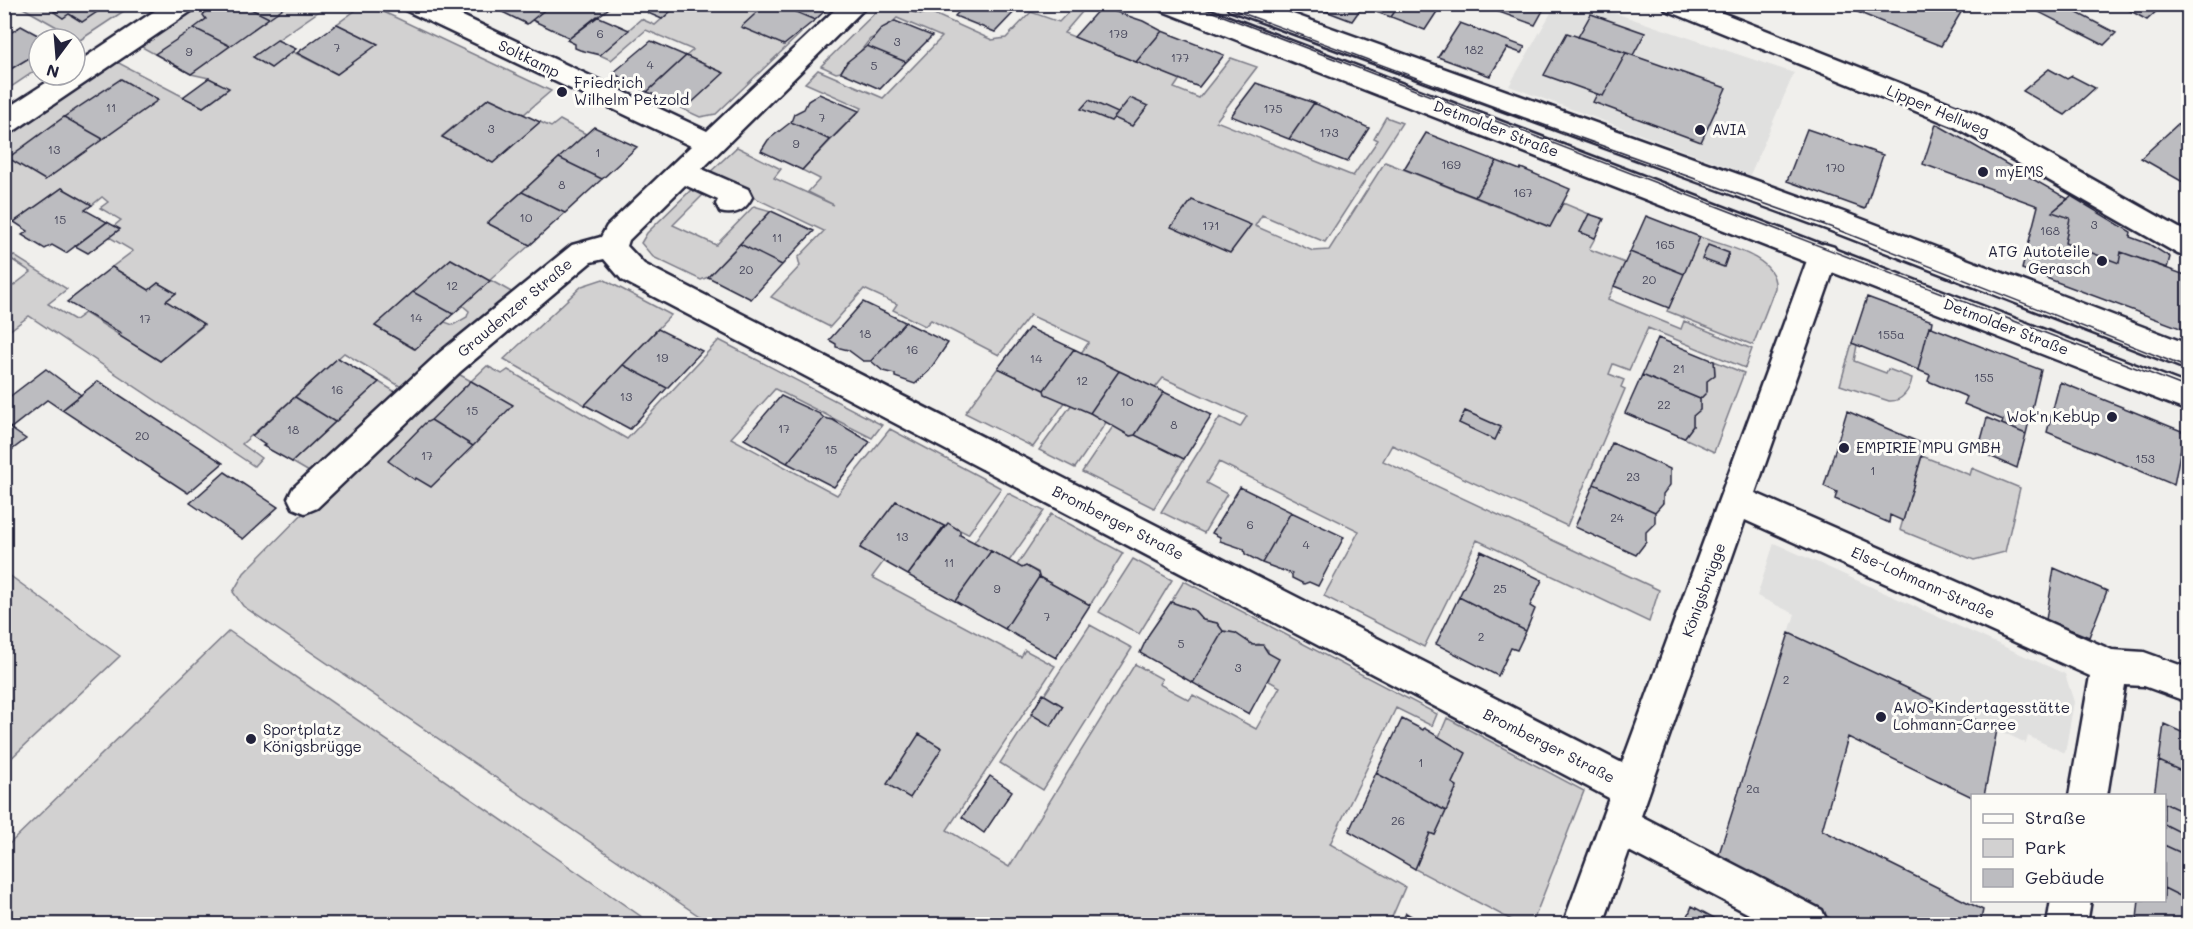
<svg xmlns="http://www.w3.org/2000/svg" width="2193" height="929" font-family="Mali,sans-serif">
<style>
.built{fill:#e0e0df}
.green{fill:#d2d1d1;stroke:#7a7a86;stroke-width:1.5;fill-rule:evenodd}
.building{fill:#bcbcc0;stroke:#22223b;stroke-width:1.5}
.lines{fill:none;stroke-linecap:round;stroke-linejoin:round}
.minor-casing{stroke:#22223b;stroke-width:5}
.major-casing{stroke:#22223b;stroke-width:5}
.minor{fill:#fdfcf7;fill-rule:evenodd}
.major{fill:#fdfcf7;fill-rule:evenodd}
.tram{stroke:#22223b;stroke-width:1.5}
.poi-dot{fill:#22223b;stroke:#fdfcf7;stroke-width:2}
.labels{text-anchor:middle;stroke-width:6;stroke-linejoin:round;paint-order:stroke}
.number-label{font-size:12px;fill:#48485c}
.street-label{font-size:15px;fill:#22223b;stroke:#fdfcf7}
.poi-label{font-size:15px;fill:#22223b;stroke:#fdfcf7;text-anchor:start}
</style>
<rect width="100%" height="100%" fill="#f0efec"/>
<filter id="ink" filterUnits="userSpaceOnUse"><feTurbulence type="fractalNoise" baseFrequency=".0167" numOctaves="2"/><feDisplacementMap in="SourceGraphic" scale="12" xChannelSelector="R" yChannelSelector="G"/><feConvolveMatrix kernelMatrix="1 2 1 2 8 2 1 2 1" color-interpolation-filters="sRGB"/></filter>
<g filter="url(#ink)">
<path class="built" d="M1556 4 1591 5 1794 73 1750 175 1509 86Z
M1774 543 2065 674 2074 702 2065 753 2028 736 2026 743 1789 633 1795 614 1757 596Z"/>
<path class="green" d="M16 4 133 5 80 40Z
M201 5H328L253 57 271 67 293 52 337 74 377 44 337 24 363 5H369L551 91 524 114 489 98 442 136 493 162 540 122 551 127 560 120 586 134 487 223 530 245 490 280 513 293 408 391 344 353 242 444 261 458 254 466 29 316 5 334V292L31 272 5 255V250L67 289 48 304 75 320 85 313 160 361 204 325 166 301 176 293 158 283 149 290 112 267 133 251 109 237 119 230 114 226 121 220 100 208 108 202 102 197 92 205 62 188 8 226 4 224 5 139 117 62 203 107 228 89 209 78 191 74 140 46ZM451 259 489 281 462 305 469 311 467 317 453 325 445 322 414 349 375 326Z
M659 5H766L742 27 784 45 799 32 801 33 716 114 700 117 665 101 668 99 687 107 723 73 686 56 693 50 646 30 611 60 600 55 641 19 655 25 672 10Z
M883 5H914L992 40 1006 38 1031 12 1059 22 1075 5H1088L1064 33 1180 79 1174 88 1199 98 1231 58 1257 67 1216 121 1353 176 1378 140 1374 138 1386 117 1402 123 1325 242 1262 215 1255 226 1313 251 1329 250 1385 162 1549 227 1563 203 1589 214 1580 232 1595 238 1589 249 1625 263 1608 299 1681 329 1684 321 1752 349 1745 368 1648 328 1629 370 1613 364 1609 374 1624 380 1621 387 1625 389 1567 526 1392 445 1383 461 1659 590 1649 622 1477 540 1424 647 1324 596 1359 531 1219 462 1206 483 1227 494 1204 533 1161 512 1220 417 1240 427 1247 416 1163 378 1155 388 1081 353 1089 342 1030 315 999 355 931 320 925 326 893 310 897 304 864 289 830 327 771 297 800 266 798 258 824 231 707 175 737 147 781 169 774 178 834 205 808 192 820 179 802 170 862 108 805 83 818 70 883 98 942 37 897 18 879 35 870 39 855 58 847 62 841 72 836 73 821 66ZM1465 411 1501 428 1495 439 1459 423Z
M39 51V68L5 91V73Z
M694 187 705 193 673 225 716 245 754 206 771 211 708 277 701 280 653 257 641 243 647 233Z
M1700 237C1724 246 1778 256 1775 288L1753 345 1667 311Z
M603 279 671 315 585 405 504 359 582 286Z
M719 340 882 425 872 438 775 389 731 438 837 495 890 429 1001 488 968 534 948 524 944 526 896 501 860 548 884 561 872 577 1021 657 1025 650 1055 666 947 830 1009 867 1135 664 1162 679 1159 684 1189 700 1193 695 1256 729 1280 687 1269 681 1268 650 1259 644 1253 645 1235 633 1223 631 1217 623 1203 620 1194 610 1171 602 1184 581 1437 714 1432 726 1396 708 1330 844 1405 887 1389 924H711L243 606 233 592 244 573 313 503 453 371 471 381 487 366 502 374 508 370 627 439Z
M1852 343 1857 345 1854 361 1886 373 1888 369 1912 378C1910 390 1902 402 1889 401L1840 385Z
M1714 361 1744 373 1714 452 1684 438 1693 426V416L1700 410V399L1707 391V381L1715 375Z
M998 368 1066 401 1033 447 965 413Z
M379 382 402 396 316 476 292 462Z
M1072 404 1107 421 1075 468 1039 450Z
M1114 425 1130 436 1135 435 1184 459 1154 508 1082 472Z
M1922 456 1970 475 1972 468 2020 488 2005 552 1974 560 1900 530Z
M1008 493 1044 511 1009 561 974 542Z
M1051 514 1123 553 1090 605 1039 577 1038 572 1026 566 1022 568 1017 565Z
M1133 559 1172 580 1139 634 1099 612Z
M5 572 120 656 5 764Z
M1090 625 1132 648 1043 790 1000 763Z
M229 631 652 924H5V848Z
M1447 718 1584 791 1532 924H1519L1415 869 1430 833 1435 835 1457 787 1452 783 1465 753 1439 737Z"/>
<path class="building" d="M50 4H109L82 22 69 14 63 18 54 12 59 10Z
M227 4H241L269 18 230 46 194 28 206 19 203 15 207 10Z
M241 4H289L269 18Z
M486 4H552L527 24Z
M552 4H598L608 9 570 38 532 20Z
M658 4H659L672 10 662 19 648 13Z
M766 4H777L815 20 784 45 741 27Z
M777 4H828L826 6 829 7 815 20Z
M966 4H1014L1019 7 995 32 955 16Z
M1307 4H1364L1352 21Z
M1381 4H1400L1391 17 1376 12Z
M1400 4H1442L1425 30 1391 17Z
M1477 4H1537L1545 7 1535 25Z
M1838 4H1966L1941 46Z
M2023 4H2060L2116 33 2104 45Z
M2118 4H2162L2163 5 2147 20Z
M1101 7 1143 21 1162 31 1136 62 1074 37Z
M1591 14 1645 33 1633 55 1578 37Z
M597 16 629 30 600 55 580 50 575 48V44L567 40Z
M895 21 932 36 906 62 867 46 882 28Z
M1460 23 1525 47 1521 53 1507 48 1490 76 1438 57Z
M337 24 378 44 337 74 297 53Z
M21 26 45 39H39L36 54 4 73V37Z
M194 28 230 46 191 74 155 54Z
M1162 31 1224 55 1199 87 1136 62Z
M1567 33 1626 53 1603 96 1544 75Z
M277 40 296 49 271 68 253 57Z
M651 41 686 56 647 92 613 73Z
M867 46 906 62 880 89 841 72 847 62Z
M1626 53 1726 88 1701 142 1593 102 1597 94 1603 96Z
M686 56 724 73 687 107 647 92Z
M2049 69 2067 79 2072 76 2095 88 2065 115 2023 91Z
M209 78 229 88 203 107 183 97Z
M121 79 158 100 103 139 64 117Z
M1256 83 1314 103 1289 139 1231 116Z
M819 94 859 111 830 140 791 122 794 114 804 109 808 101Z
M489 98 540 122 493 163 442 137Z
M1130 98 1148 106 1132 126 1114 118Z
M1089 100 1118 113 1111 121 1081 109Z
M1314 103 1369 128 1347 162 1289 139Z
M64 117 103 139 45 180 8 158Z
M791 122 830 140 802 170 761 151 768 140Z
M2179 123 2188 128V185L2141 158Z
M1936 124 2068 199 2052 212 2070 218 2065 243 2119 263 2121 252 2188 276V331L2022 269 2038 206 1923 164Z
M594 127 637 147 602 179 559 158Z
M1807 129 1883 155 1865 209 1787 181Z
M1426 133 1497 161 1475 197 1404 169Z
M559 158 602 179 565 213 522 192Z
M1497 161 1520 170 1521 168 1570 189 1550 227 1475 197Z
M62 188 92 205 85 210 107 222 66 253 52 245 45 249 22 235 28 231 14 222Z
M522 192 565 213 530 245 487 223Z
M2071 196 2131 232 2130 237 2149 244 2170 257 2167 268 2121 252 2119 263 2065 243 2070 218 2052 212Z
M1192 200 1251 225 1230 253 1171 227Z
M771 211 814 231 782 265 740 244Z
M1589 214 1604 219 1595 238 1580 232Z
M1646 216 1700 237 1684 274 1630 252Z
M107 222 120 229 88 253 75 246Z
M740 244 782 265 751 299 708 277Z
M1708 245 1729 253 1724 267 1702 259Z
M1630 252 1684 274 1669 308 1614 286Z
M451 259 490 281 453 314 413 292Z
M112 267 149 290 158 283 176 293 166 301 204 324 160 361 118 335 121 333 67 302Z
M413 292 453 314 415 349 375 326Z
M1867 297 1932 321 1931 327 1929 326 1918 370 1852 343Z
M863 302 905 322 871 361H863L848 350 836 347V344L829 340Z
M905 322 948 343 929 371 915 384 895 377V374L883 371 871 361Z
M1929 326 2041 370 2026 434 2002 424 2003 420 1964 404 1967 397 1928 381 1930 375 1918 370Z
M1029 328 1074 349 1044 390 998 368Z
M658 329 702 351 667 388 623 365Z
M1658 338 1714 361 1715 375 1707 381V392L1700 399 1642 375Z
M1074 349 1119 371 1090 413 1045 394 1044 390Z
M338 358 379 382 335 422 295 397Z
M623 365 667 388 630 429 585 405Z
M46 369 81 395 62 410 47 400 11 428 4 424V401Z
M1119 371 1164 392 1135 435 1130 436 1090 413Z
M1642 375 1700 399V410L1693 416V426L1684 438 1625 413Z
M98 381 223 463 188 493 62 410Z
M471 381 513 405 473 446 431 420Z
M2060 382 2184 432 2174 485 2047 432Z
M1164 392 1212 415 1184 459 1135 435Z
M781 396 820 414 824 418 787 463 744 439Z
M295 397 335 422 292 462 263 446 265 445 252 436Z
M1465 411 1501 427 1495 440 1459 423Z
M1847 411 1925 445 1903 521 1890 515 1889 523 1835 499 1837 492 1824 486Z
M824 418 833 420 870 442 834 487 787 463Z
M1987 418 2026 434 2017 468 1978 451Z
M431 420 473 446 431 487 416 478 415 480 388 461 425 423Z
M4 424 26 439 4 456Z
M1612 443 1670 469V485L1663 494V503L1655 512 1594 484Z
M225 472 278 507 243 539 190 503Z
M1594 484 1655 512V523L1646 532V542L1636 555 1575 527Z
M1240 487 1291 512 1262 563 1245 554 1244 549 1220 541V537L1212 533Z
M896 501 944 526 908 575 860 548Z
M1291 512 1344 537 1318 586 1309 582 1304 584 1292 578V574L1262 563Z
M948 523 960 531V535L991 551 955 601 908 575Z
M991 551 1022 568 1026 566 1038 573 1039 577 1005 629 955 601Z
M1481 551 1542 580 1530 606 1535 609 1526 631 1459 597Z
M2054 568 2107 591 2089 637 2046 620Z
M1039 577 1090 605 1056 658 1005 629Z
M1459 597 1526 631 1517 650 1511 648 1498 676 1436 644Z
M1171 602 1194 610 1203 620 1217 623 1223 631 1193 683 1140 653 1149 634Z
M1223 631 1235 633 1253 645H1263L1268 653 1279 659 1249 714 1193 683Z
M1789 633 1997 730 1984 796 1972 797 1848 737 1822 830 1983 910 1980 924H1841L1717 860Z
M1043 694 1063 706 1051 726 1031 714Z
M1402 719 1423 730 1424 728 1466 753 1452 783 1457 786 1446 811 1376 773Z
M2164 724 2188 735V774L2159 761Z
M919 734 942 748 910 798 887 784Z
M2159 761 2188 774V814L2164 803V796H2154Z
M1376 773 1446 811 1435 835 1430 833 1415 869 1349 831Z
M990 776 1012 791 984 833 962 817Z
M2164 803 2188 814V836L2164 824Z
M2164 824 2188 836V856L2164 845Z
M2164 845 2188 856V900L2164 888Z
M2164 888 2188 900V924H2147L2137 919 2139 900H2164Z
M1692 906 1725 924H1685Z
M1406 913 1425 924H1401Z"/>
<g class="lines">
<defs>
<path id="minor" d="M165 4H196L193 10 14 131 4 134V110L58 75H75V64Z
M402 4H437L707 131 841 4H869L702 169 748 189 752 197C745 211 735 216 720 212L716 204 718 200 685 185 629 240 627 246 644 264 1622 763 1809 255 1814 247 1824 244 1834 247 1839 255 1755 493 2112 650 2144 652 2188 668V702L2144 686 2125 685 2107 796H2069L2090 676 1745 520 1641 816 1822 910 1828 924H1768L1629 851 1603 924H1563L1609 798 622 280 604 259 591 262 461 371 317 508 305 513 293 508 288 498 293 488 439 353 572 245 601 237 607 226 691 146 405 10Z
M910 4H940L937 10 922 12 913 10Z
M1663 4H1700L1975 113 2188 233V257L2178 254 1955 127 1666 10Z
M2051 900H2091L2087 924H2047Z"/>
<path id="major" d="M1157 4H1195L2188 385V411L1160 10Z
M1226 4H1265L1846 213 2188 344V370L1826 229 1229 10Z"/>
</defs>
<use href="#minor" class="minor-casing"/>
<use href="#major" class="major-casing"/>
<use href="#minor" class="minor"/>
<use href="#major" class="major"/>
<path class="tram" d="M1192 4 2188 388
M1218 4 1516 115 1833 228 2188 368"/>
</g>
</g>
<g class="poi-dot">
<circle cx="562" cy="92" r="6"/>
<circle cx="1700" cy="130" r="6"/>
<circle cx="1983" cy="172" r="6"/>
<circle cx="2102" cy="261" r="6"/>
<circle cx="2112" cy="417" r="6"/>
<circle cx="1844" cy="448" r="6"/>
<circle cx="1881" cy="717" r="6"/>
<circle cx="251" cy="739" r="6"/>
</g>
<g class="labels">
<g class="number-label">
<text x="600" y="38">6</text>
<text x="1118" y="38">179</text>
<text x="897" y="46">3</text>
<text x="337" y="52">7</text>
<text x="1474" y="54">182</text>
<text x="189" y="56">9</text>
<text x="1180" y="62">177</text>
<text x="650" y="69">4</text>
<text x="874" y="70">5</text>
<text x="111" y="112">11</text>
<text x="1273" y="113">175</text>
<text x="822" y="122">7</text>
<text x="491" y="133">3</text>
<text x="1329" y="137">173</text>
<text x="796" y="148">9</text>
<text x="54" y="154">13</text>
<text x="598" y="157">1</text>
<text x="1451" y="169">169</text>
<text x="1835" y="172">170</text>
<text x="562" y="189">8</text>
<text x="1523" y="197">167</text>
<text x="526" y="222">10</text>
<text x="60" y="224">15</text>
<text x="2094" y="229">3</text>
<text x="1211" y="230">171</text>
<text x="2050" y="235">168</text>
<text x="777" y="242">11</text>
<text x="1665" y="249">165</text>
<text x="746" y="274">20</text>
<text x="1649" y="284">20</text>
<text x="452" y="290">12</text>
<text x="416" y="322">14</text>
<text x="145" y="323">17</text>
<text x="865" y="338">18</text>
<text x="1891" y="339">155a</text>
<text x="912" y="354">16</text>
<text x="662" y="362">19</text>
<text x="1036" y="363">14</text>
<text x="1679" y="373">21</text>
<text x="1984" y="382">155</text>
<text x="1082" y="385">12</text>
<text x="337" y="394">16</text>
<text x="626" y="401">13</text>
<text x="1127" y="406">10</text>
<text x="1664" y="409">22</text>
<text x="472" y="415">15</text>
<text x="1174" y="429">8</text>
<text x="784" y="433">17</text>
<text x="293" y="434">18</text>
<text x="142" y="440">20</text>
<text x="831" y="454">15</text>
<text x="427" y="460">17</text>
<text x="2145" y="463">153</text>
<text x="1873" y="475">1</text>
<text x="1633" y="481">23</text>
<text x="1617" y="522">24</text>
<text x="1250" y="529">6</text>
<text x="902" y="541">13</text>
<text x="1306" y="549">4</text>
<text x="949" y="567">11</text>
<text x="997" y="593">9</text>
<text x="1500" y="593">25</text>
<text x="1047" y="621">7</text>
<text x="1481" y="641">2</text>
<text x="1181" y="648">5</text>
<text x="1238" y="672">3</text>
<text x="1786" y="684">2</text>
<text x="1421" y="767">1</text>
<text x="1753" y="793">2a</text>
<text x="1398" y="825">26</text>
</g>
<g class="street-label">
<text transform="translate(529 59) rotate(26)" y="5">Soltkamp</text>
<text transform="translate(1938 111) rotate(23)" y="5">Lipper Hellweg</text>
<text transform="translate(1496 129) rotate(21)" y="5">Detmolder Straße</text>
<text transform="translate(515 308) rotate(-40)" y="5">Graudenzer Straße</text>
<text transform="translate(2006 327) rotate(21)" y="5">Detmolder Straße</text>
<text transform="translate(1118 523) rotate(27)" y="5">Bromberger Straße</text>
<text transform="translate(1923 583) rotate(24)" y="5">Else-Lohmann-Straße</text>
<text transform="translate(1704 590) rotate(-70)" y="5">Königsbrügge</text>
<text transform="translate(1549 746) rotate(27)" y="5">Bromberger Straße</text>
</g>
<g class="poi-label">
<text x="574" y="88">Friedrich<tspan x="574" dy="17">Wilhelm Petzold</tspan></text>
<text x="1712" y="135">AVIA</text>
<text x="1995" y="177">myEMS</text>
<text x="2090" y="257" text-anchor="end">ATG Autoteile<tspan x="2090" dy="17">Gerasch</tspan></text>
<text x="2100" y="422" text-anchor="end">Wok'n KebUp</text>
<text x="1856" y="453">EMPIRIE MPU GMBH</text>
<text x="1893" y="713">AWO-Kindertagesstätte<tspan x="1893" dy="17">Lohmann-Carree</tspan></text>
<text x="263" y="735">Sportplatz<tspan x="263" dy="17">Königsbrügge</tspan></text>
</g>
</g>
<rect width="2193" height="929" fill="none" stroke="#fdfcf7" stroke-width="24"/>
<rect x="12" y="12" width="2169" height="905" fill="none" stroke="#22223b" stroke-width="2" filter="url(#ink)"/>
<rect x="1971" y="794" width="195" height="108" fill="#fdfcf7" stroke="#a5a5ac" stroke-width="1.5"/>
<rect x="1983" y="814" width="30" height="9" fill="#fdfcf7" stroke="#a5a5ac" stroke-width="1.5"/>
<text x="2025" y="824" font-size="18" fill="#22223b">Straße</text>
<rect x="1983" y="839" width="30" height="18" fill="#d2d1d1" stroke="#a5a5ac" stroke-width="1.5"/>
<text x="2025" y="854" font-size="18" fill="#22223b">Park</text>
<rect x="1983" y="869" width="30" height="18" fill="#bcbcc0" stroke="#a5a5ac" stroke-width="1.5"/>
<text x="2025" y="884" font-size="18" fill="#22223b">Gebäude</text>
<g transform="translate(57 57) rotate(196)"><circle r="28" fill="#fdfcf7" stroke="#a5a5ac" stroke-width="1.5"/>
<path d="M0-4.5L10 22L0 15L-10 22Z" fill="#22223b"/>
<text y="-9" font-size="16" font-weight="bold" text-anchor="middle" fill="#22223b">N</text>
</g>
</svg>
